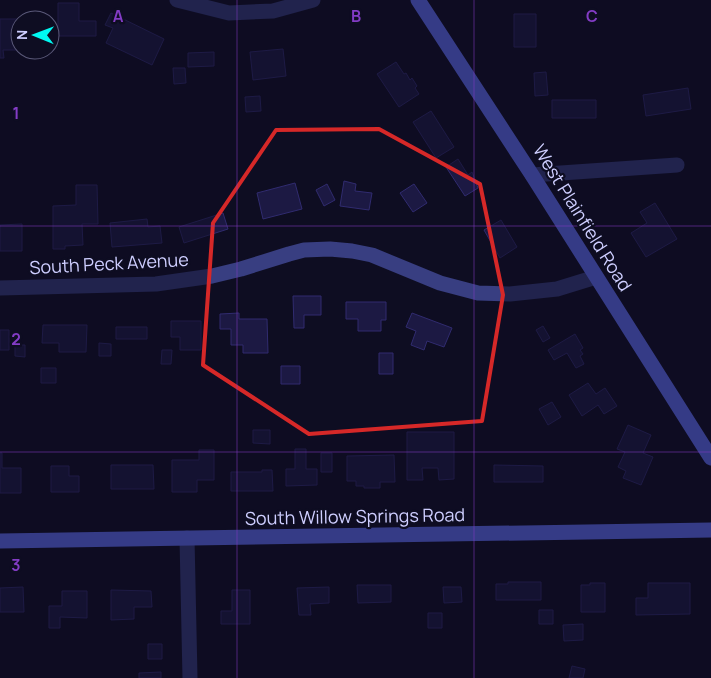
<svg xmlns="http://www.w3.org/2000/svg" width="711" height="678" font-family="Manrope,sans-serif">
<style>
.building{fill:#1c1943;stroke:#302b6f}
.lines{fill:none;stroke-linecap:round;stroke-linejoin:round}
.street{stroke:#383e81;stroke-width:15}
.secondary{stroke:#6574ff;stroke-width:15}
.marked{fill:none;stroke:#d62828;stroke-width:4;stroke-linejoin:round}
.grid{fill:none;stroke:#833cc5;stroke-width:1;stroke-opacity:0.55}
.labels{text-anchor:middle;stroke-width:4.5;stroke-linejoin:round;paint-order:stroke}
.street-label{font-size:18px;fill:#ceceff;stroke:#0e0d22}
.grid-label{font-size:16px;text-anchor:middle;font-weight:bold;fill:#833cc5;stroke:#0e0d22;stroke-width:4.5;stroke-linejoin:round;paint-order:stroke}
</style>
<rect width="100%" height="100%" fill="#0e0d22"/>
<path class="building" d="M58 3H79V21H96V36H58Z
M111 13 164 39 152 65 106 43 113 28 105 25Z
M514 14H536V47H514Z
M0 19H24V20H20V50H3L4 58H0Z
M283 49 286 76 253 80 250 52Z
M214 52V66L188 67V53Z
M396 62 404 74 406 73 410 80 412 78 417 86 415 88 419 94 399 107 377 74Z
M173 68H185L186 83 174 84Z
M546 72 548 95 535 96 534 73Z
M688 88 691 109 646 116 643 95Z
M260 96 261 111 246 112 245 97Z
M552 100H596V118H552Z
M431 111 454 147 436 158 413 122Z
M458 159 468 175 472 172 478 188 465 196 446 167Z
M344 181 356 184 355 191 372 193 369 210 340 206Z
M295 183 302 209 263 219 257 193Z
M327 184 335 200 324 206 316 190Z
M414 184 427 203 413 212 400 193Z
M76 185H97L98 224H82L83 245 65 246V249H53V206L76 205Z
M655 203 677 239 646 257 631 233 647 223 640 212Z
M223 213 228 229 184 243 179 227Z
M147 219 148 227 160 226 162 243 112 247 110 223Z
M501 220 517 247 500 258 484 230Z
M22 224V251H0V225Z
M293 296H321V315H304V328H294Z
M346 302H386V320H381V331H358V319H346Z
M239 313V319H267L268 353H243V345H231V329H220V314Z
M412 313 452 328 444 347 427 341 424 350 411 345 416 331 406 327Z
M171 321H201V350H180V337H171Z
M43 325H87L86 352H59V343H42Z
M543 326 550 338 543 342 536 330Z
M116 327H147V339H116Z
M0 330H9V350H0Z
M575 334 583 348 580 350 583 354 580 356 584 364 576 368 567 353 554 360 548 350Z
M99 343 111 344V356H99Z
M15 345H25V357L15 356Z
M162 350H172L171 364H161Z
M379 353H393V374H379Z
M281 366H300V384H281Z
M41 368H56V383H41Z
M588 383 596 394 605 388 617 406 604 414 598 405 582 416 569 395Z
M552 402 561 417 548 425 539 409Z
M628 425 651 435 643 453 653 457 641 485 623 478 626 471 618 467 625 452 617 449Z
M253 430H270V444L253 443Z
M407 432H454V479L439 480 438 468H422L423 480H407Z
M295 449H306V469H317V485L286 486V469H295Z
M199 450H214V480H197V492H172V460H199Z
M0 453H2V468H21V493H0Z
M321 453H332V472H321Z
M394 455 395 482H380V488H364V486H356V481H347V456Z
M111 465H153L154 489H111Z
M494 465 543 466V482H494Z
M51 466H69V476H79V492H51Z
M262 470H272L273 491H231V472H262Z
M508 582H541V600H496V584H508Z
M590 583H605V612H581V585H590Z
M648 583H690V614L636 615V598H648Z
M357 585H391V602L358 603Z
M23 587 24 612H0V588Z
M329 587V603L310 604 311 615H299L297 588Z
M443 587H461L462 602 444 603Z
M111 590 151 591 152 607H134V619L111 620Z
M232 590H250V624H221V611H232Z
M62 591H87V618L60 617V628H49V606H62Z
M539 610H553V624H539Z
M428 613H442V628H428Z
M583 624V640L564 641 563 625Z
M148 644H162V659H148Z
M572 666 585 669 583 678H569Z
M161 672V678H139V673Z"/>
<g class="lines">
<path class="street" d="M177 0 229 13 273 11 313 0
M532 175 677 165
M0 288 156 284 212 276 241 269 289 254 304 250 330 249 352 251 372 255 440 283 478 293 510 294 557 289 596 277
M187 538 190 678"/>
<path class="secondary" d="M418 0 532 175 711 458
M0 541 711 530"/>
</g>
<path d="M0 0H711V678H0ZM379 129 480 184 503 295 482 421 309 434 203 365 213 223 276 130Z" fill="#0e0d22" fill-opacity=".55" fill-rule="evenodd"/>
<path class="marked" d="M379 129 480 184 503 295 482 421 309 434 203 365 213 223 276 130Z"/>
<path class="grid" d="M237 0V678M474 0V678M0 226H711M0 452H711"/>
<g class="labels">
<g class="street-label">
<text transform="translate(582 218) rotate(58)" y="6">West Plainfield Road</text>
<text transform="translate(109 264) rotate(-3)" y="6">South Peck Avenue</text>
<text transform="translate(355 517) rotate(-1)" y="6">South Willow Springs Road</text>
</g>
</g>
<g class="grid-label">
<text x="118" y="22">A</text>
<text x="356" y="22">B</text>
<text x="592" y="22">C</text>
<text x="16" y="119">1</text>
<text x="16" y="345">2</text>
<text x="16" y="571">3</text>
</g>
<g transform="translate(35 35) rotate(271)"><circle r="24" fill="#0e0d22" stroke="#5b5a7a"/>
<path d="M0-4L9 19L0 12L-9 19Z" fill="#00f9f2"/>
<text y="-8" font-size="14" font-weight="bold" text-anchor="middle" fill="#ceceff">N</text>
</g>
</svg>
